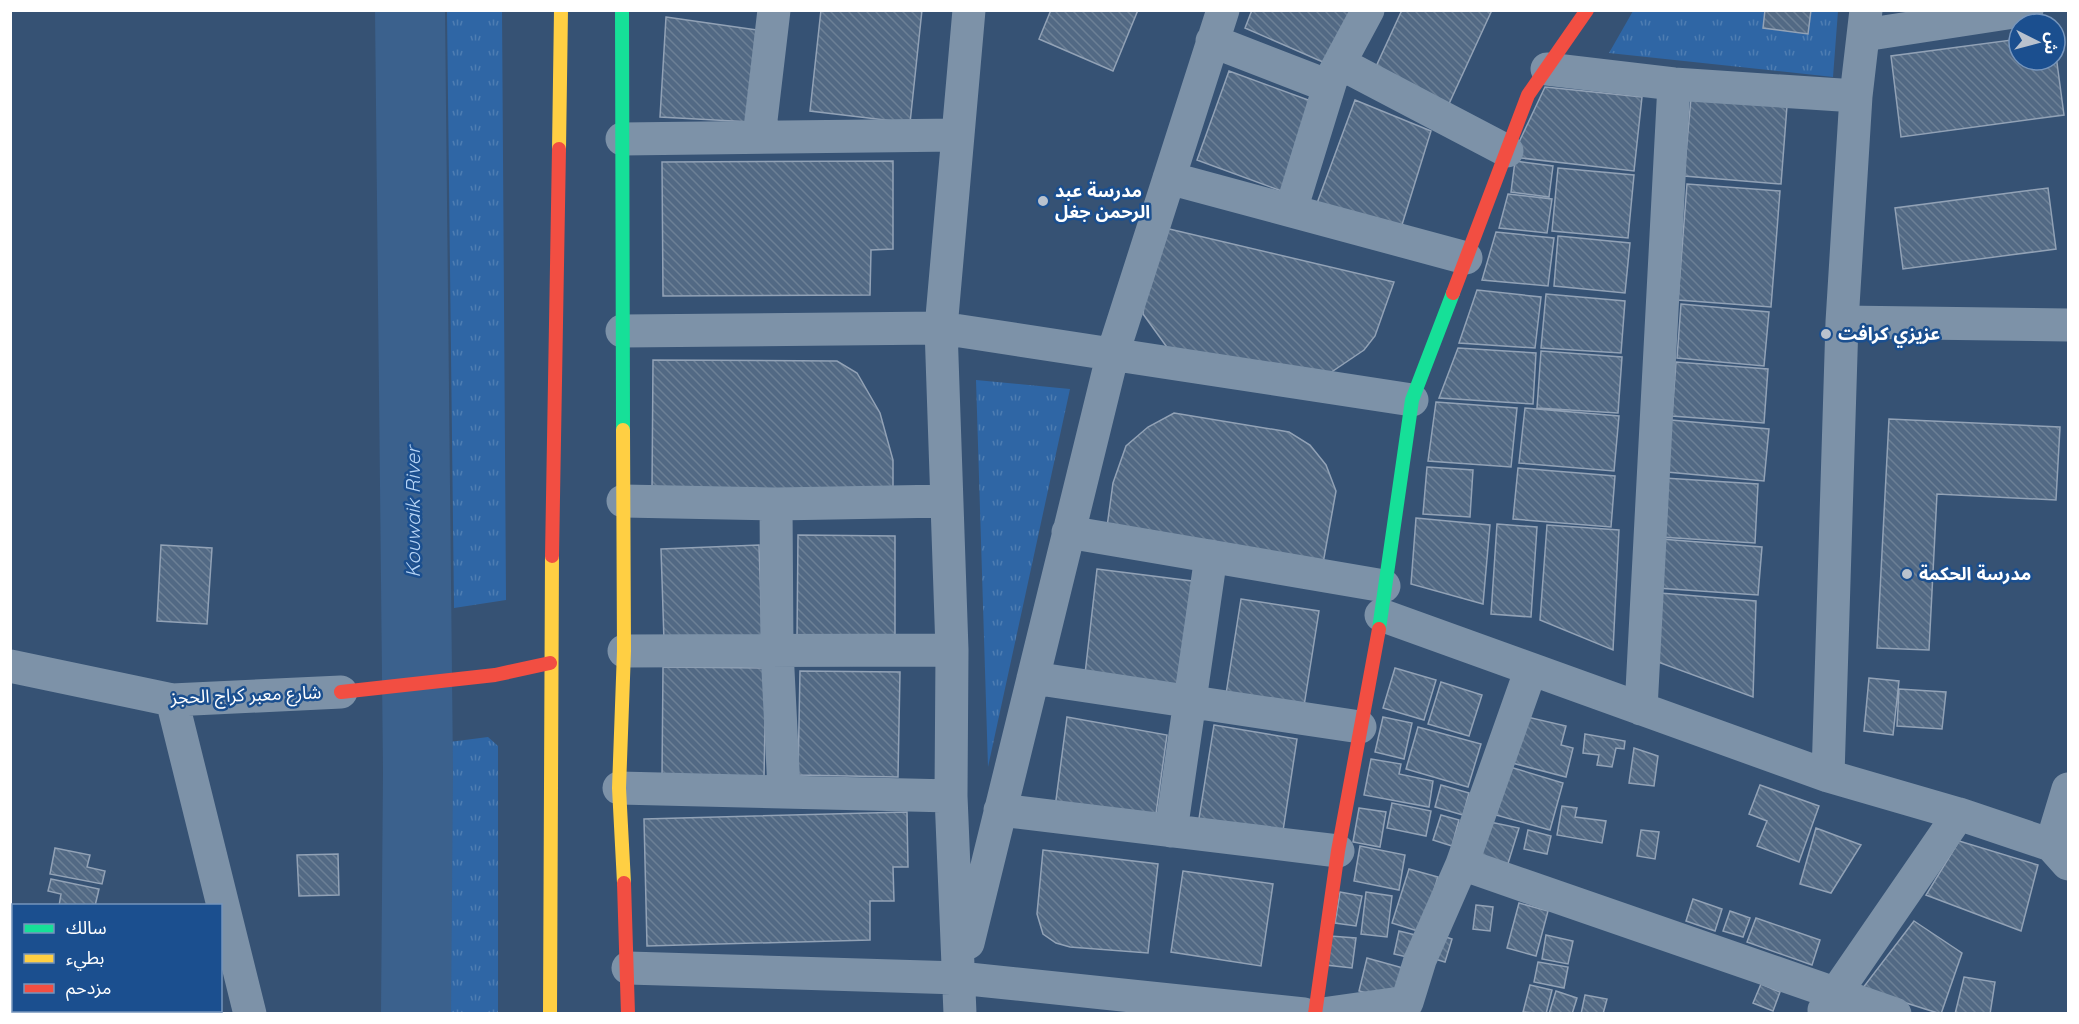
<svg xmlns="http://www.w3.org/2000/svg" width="2079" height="1024" font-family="Quicksand,'Noto Sans Arabic',sans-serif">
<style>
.grass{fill:url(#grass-tufts)}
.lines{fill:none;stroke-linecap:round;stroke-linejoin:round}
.river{stroke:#3b618d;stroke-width:70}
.building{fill:url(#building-back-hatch);stroke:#92a2b6;stroke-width:1.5}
.street{stroke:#7d92a8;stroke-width:33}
.fast{stroke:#16e098;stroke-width:14}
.slow{stroke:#ffcf43;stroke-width:14}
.jam{stroke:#f24e42;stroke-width:14}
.poi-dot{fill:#b9c2ce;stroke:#1b4f8f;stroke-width:2}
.labels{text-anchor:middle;stroke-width:5;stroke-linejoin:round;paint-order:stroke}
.poi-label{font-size:18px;font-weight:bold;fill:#fff;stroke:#1b4f8f;text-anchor:start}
.street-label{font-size:18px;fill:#fff;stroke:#1b4f8f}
.water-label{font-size:20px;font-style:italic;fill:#b5d3f5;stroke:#1b4f8f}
</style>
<defs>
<pattern id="grass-tufts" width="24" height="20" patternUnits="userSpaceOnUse" patternTransform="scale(1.5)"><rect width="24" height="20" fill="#2f66a5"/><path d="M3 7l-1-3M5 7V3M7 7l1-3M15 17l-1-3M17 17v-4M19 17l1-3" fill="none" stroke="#4e7db2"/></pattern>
<pattern id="building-back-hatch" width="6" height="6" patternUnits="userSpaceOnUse" patternTransform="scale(1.5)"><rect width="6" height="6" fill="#526984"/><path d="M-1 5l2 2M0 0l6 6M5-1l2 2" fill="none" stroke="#6c8096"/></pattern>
</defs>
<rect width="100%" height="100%" fill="#365274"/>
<path class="grass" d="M447 11H502L506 600 454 608Z
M1633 11H1838L1833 77 1609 53Z
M976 380 1070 389 988 767Z
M488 737 498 746V1013H449V742Z"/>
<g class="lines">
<path class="river" d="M410 10 418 771 416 1014"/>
</g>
<path class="building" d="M821 10H922L910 123 810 111Z
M1051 10H1138L1113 71 1039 39Z
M1252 10H1356L1332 66 1245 28Z
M1402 10H1492L1448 106 1374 71Z
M1765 10H1811L1808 34 1763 28Z
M666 17 764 31 751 122 660 117Z
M2019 39V60H2055V48L2064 115 1901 137 1891 56Z
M1229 71 1319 104 1287 193 1197 160Z
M1545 87 1642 97 1634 171 1512 157Z
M1691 98 1787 106 1781 184 1684 176Z
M1355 100 1431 131 1401 228 1316 206Z
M893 161V249L871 250 870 295 663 296 662 162Z
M1515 161 1553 166 1549 197 1511 192Z
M1558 168 1634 175 1628 238 1552 231Z
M1687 184 1780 191 1771 307 1678 300Z
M2048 188 2056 249 1903 269 1895 208Z
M1508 194 1552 199 1547 233 1499 228Z
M1165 228 1394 282 1375 336 1364 350 1327 375 1169 350 1143 314 1145 298Z
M1496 232 1554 238 1548 286 1482 280Z
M1558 236 1630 243 1625 293 1554 286Z
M1477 290 1541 297 1535 348 1459 343Z
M1546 294 1625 301 1621 353 1541 348Z
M1681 304 1769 312 1764 366 1677 358Z
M1458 348 1536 353 1533 404 1439 398Z
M1541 351 1622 357 1618 413 1537 408Z
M653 360 837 361 857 373 880 413 893 460V492L652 490Z
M1676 362 1768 369 1764 423 1672 416Z
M1436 402 1517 408 1511 467 1428 461Z
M1525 408 1619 416 1614 471 1519 463Z
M1174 413 1289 432 1310 445 1326 465 1336 491 1322 569 1106 534 1113 483 1126 446 1148 427Z
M1889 419 2060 427 2056 500 1937 494 1929 650 1877 648Z
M1671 420 1769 429 1764 481 1667 472Z
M1427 467 1473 470 1470 517 1423 514Z
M1518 468 1615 476 1611 527 1513 519Z
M1664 478 1758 484 1755 543 1660 537Z
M1416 518 1490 525 1483 604 1411 584Z
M1497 524 1537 527 1531 617 1491 614Z
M1547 525 1619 530 1613 650 1540 620Z
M798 535 895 536V640L797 639Z
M1661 539 1762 547 1758 595 1657 588Z
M161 545 212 548 207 624 157 621Z
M759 545 762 637 664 641 661 549Z
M1097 569 1192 581 1179 688 1085 674Z
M1660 593 1756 601 1753 697 1658 662Z
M1241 599 1319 611 1304 706 1226 694Z
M663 667 766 668 764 778 662 777Z
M1395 668 1436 680 1424 720 1383 708Z
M800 671 900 672 898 777 798 775Z
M1869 678 1899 681 1893 735 1864 731Z
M1441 682 1482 695 1469 736 1428 724Z
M1899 689 1946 692 1942 729 1897 726Z
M1523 716 1566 726 1561 745 1573 748 1566 777 1512 763Z
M1067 717 1167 735 1154 828 1054 815Z
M1383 717 1412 723 1404 759 1375 752Z
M1214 725 1297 739 1281 844 1197 831Z
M1418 727 1481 744 1468 787 1406 769Z
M1585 734 1625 741 1624 749 1616 748 1612 767 1597 765 1599 755 1583 753Z
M1634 748 1658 756 1654 786 1629 783Z
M1371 759 1401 764 1399 774 1433 781 1429 807 1364 795Z
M1510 767 1563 783 1550 830 1496 815Z
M1441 785 1469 793 1463 815 1435 807Z
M1760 785 1819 806 1799 862 1757 846 1767 821 1749 814Z
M1392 803 1431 811 1426 836 1387 828Z
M1562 806 1577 808 1575 817 1606 821 1602 843 1557 835Z
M1359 808 1386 812 1380 847 1353 842Z
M907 812 908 867H893L894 901H870V940L647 946 644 819Z
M1441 815 1459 820 1452 846 1433 840Z
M1490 822 1519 828 1506 870 1480 860Z
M1816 828 1861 845 1831 893 1800 884Z
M1528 830 1551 836 1547 854 1524 849Z
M1641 830 1659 832 1655 859 1637 856Z
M1959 841 2038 865 2021 931 1926 895Z
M1360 846 1405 855 1399 890 1354 881Z
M55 848 90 855 87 867 105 871 102 884 50 874Z
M1043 850 1158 864 1148 953 1070 947 1056 943 1043 934 1037 914Z
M338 854 339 895 299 896 297 855Z
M1409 869 1438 877 1421 932 1392 923Z
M1183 871 1273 884 1261 966 1171 952Z
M51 879 99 889 95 906H59L61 894 48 891Z
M1340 892 1362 896 1356 926 1335 923Z
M1366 892 1392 896 1387 937 1361 934Z
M1693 899 1722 909 1715 931 1686 921Z
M1519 903 1548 911 1536 956 1507 948Z
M1476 905 1493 907 1490 931 1473 929Z
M1730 911 1750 918 1743 937 1723 931Z
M1756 918 1820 940 1812 965 1747 942Z
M1914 921 1962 953 1941 1014 1862 989Z
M1399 931 1420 936 1416 959 1394 954Z
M1433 933 1452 939 1445 962 1425 956Z
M1546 935 1573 941 1568 964 1542 959Z
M1330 936 1356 938 1352 968 1326 965Z
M1367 958 1403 968 1395 1000 1359 991Z
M1538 962 1568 967 1564 988 1534 982Z
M1964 977 1995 982 1990 1014H1955Z
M10 980H14V1010H34V1014L10 1012Z
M1761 984 1780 992 1773 1011 1753 1003Z
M1530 985 1552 990 1546 1014 1523 1012Z
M1556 991 1577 998 1572 1014H1549Z
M1585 995 1607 999 1603 1014H1581Z"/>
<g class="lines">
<path class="street" d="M1864 35 2027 10
M1212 41 1323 84 1345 66 1507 151
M1547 69 1674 84 1856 96
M759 137 774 10
M622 139 958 135
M1169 178 1466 258
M1291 210 1332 77 1368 10
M1842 322 2068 325
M622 331 941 328 1412 400
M623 501 776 504 946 501
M776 504 777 650 784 790
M1068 532 1384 586
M1381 615 1828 776 1959 814 2051 845 2068 864
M624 651 952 650
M10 666 172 700 341 692
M1033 678 1360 727
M172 700 250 1014
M1641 709 1674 84
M1828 776 1842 322 1856 96 1866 10
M619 788 951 796
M1000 810 1338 851
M1171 831 1211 556
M2051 845 2068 789
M1462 864 1895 1014
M968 943 1113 353 1223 10
M628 968 959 978 1304 1014
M1824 1010 1959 814
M960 1014 951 796 952 650 941 328 969 10
M1322 1014 1407 1002 1420 960 1462 864 1531 669"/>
<path class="fast" d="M622 10 623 430
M1379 629 1412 400 1453 293"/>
<path class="slow" d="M559 149 561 10
M623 430 624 651 619 788 624 883
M550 1014 552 556"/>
<path class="jam" d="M1453 293 1528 95 1587 10
M552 556 559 149
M341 692 495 675 550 663
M624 883 628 1014
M1315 1014 1338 851 1379 629"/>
</g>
<g class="poi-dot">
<circle cx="1043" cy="201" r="6"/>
<circle cx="1826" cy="334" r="6"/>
<circle cx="1907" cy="574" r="6"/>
</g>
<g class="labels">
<g class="poi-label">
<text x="1055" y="197">مدرسة عبد<tspan x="1055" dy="21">الرحمن جغل</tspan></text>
<text x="1838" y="340">عزيزي كرافت</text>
<text x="1919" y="580">مدرسة الحكمة</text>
</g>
<g class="street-label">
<text transform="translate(246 695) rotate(-2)" y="6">شارع معبر كراج الحجز</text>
</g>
<g class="water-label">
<text transform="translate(413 512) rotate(-90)" y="7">Kouwaik River</text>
</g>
</g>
<rect width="2079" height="1024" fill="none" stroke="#ffffff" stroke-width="24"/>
<rect x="12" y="904" width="210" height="108" fill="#1b4f8f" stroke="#7695bc" stroke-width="1.5"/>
<rect x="24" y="924" width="30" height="9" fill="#16e098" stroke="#7695bc" stroke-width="1.5"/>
<text x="66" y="934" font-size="18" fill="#ffffff">سالك</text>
<rect x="24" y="954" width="30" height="9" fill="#ffcf43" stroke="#7695bc" stroke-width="1.5"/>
<text x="66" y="964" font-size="18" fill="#ffffff">بطيء</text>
<rect x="24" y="984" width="30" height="9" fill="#f24e42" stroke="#7695bc" stroke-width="1.5"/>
<text x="66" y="994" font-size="18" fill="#ffffff">مزدحم</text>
<g transform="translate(2037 42) rotate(96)"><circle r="28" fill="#1b4f8f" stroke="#7695bc" stroke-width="1.5"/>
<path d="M0-4.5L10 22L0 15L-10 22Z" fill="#b9c2ce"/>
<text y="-9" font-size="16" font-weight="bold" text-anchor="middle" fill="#ffffff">ش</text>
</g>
</svg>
